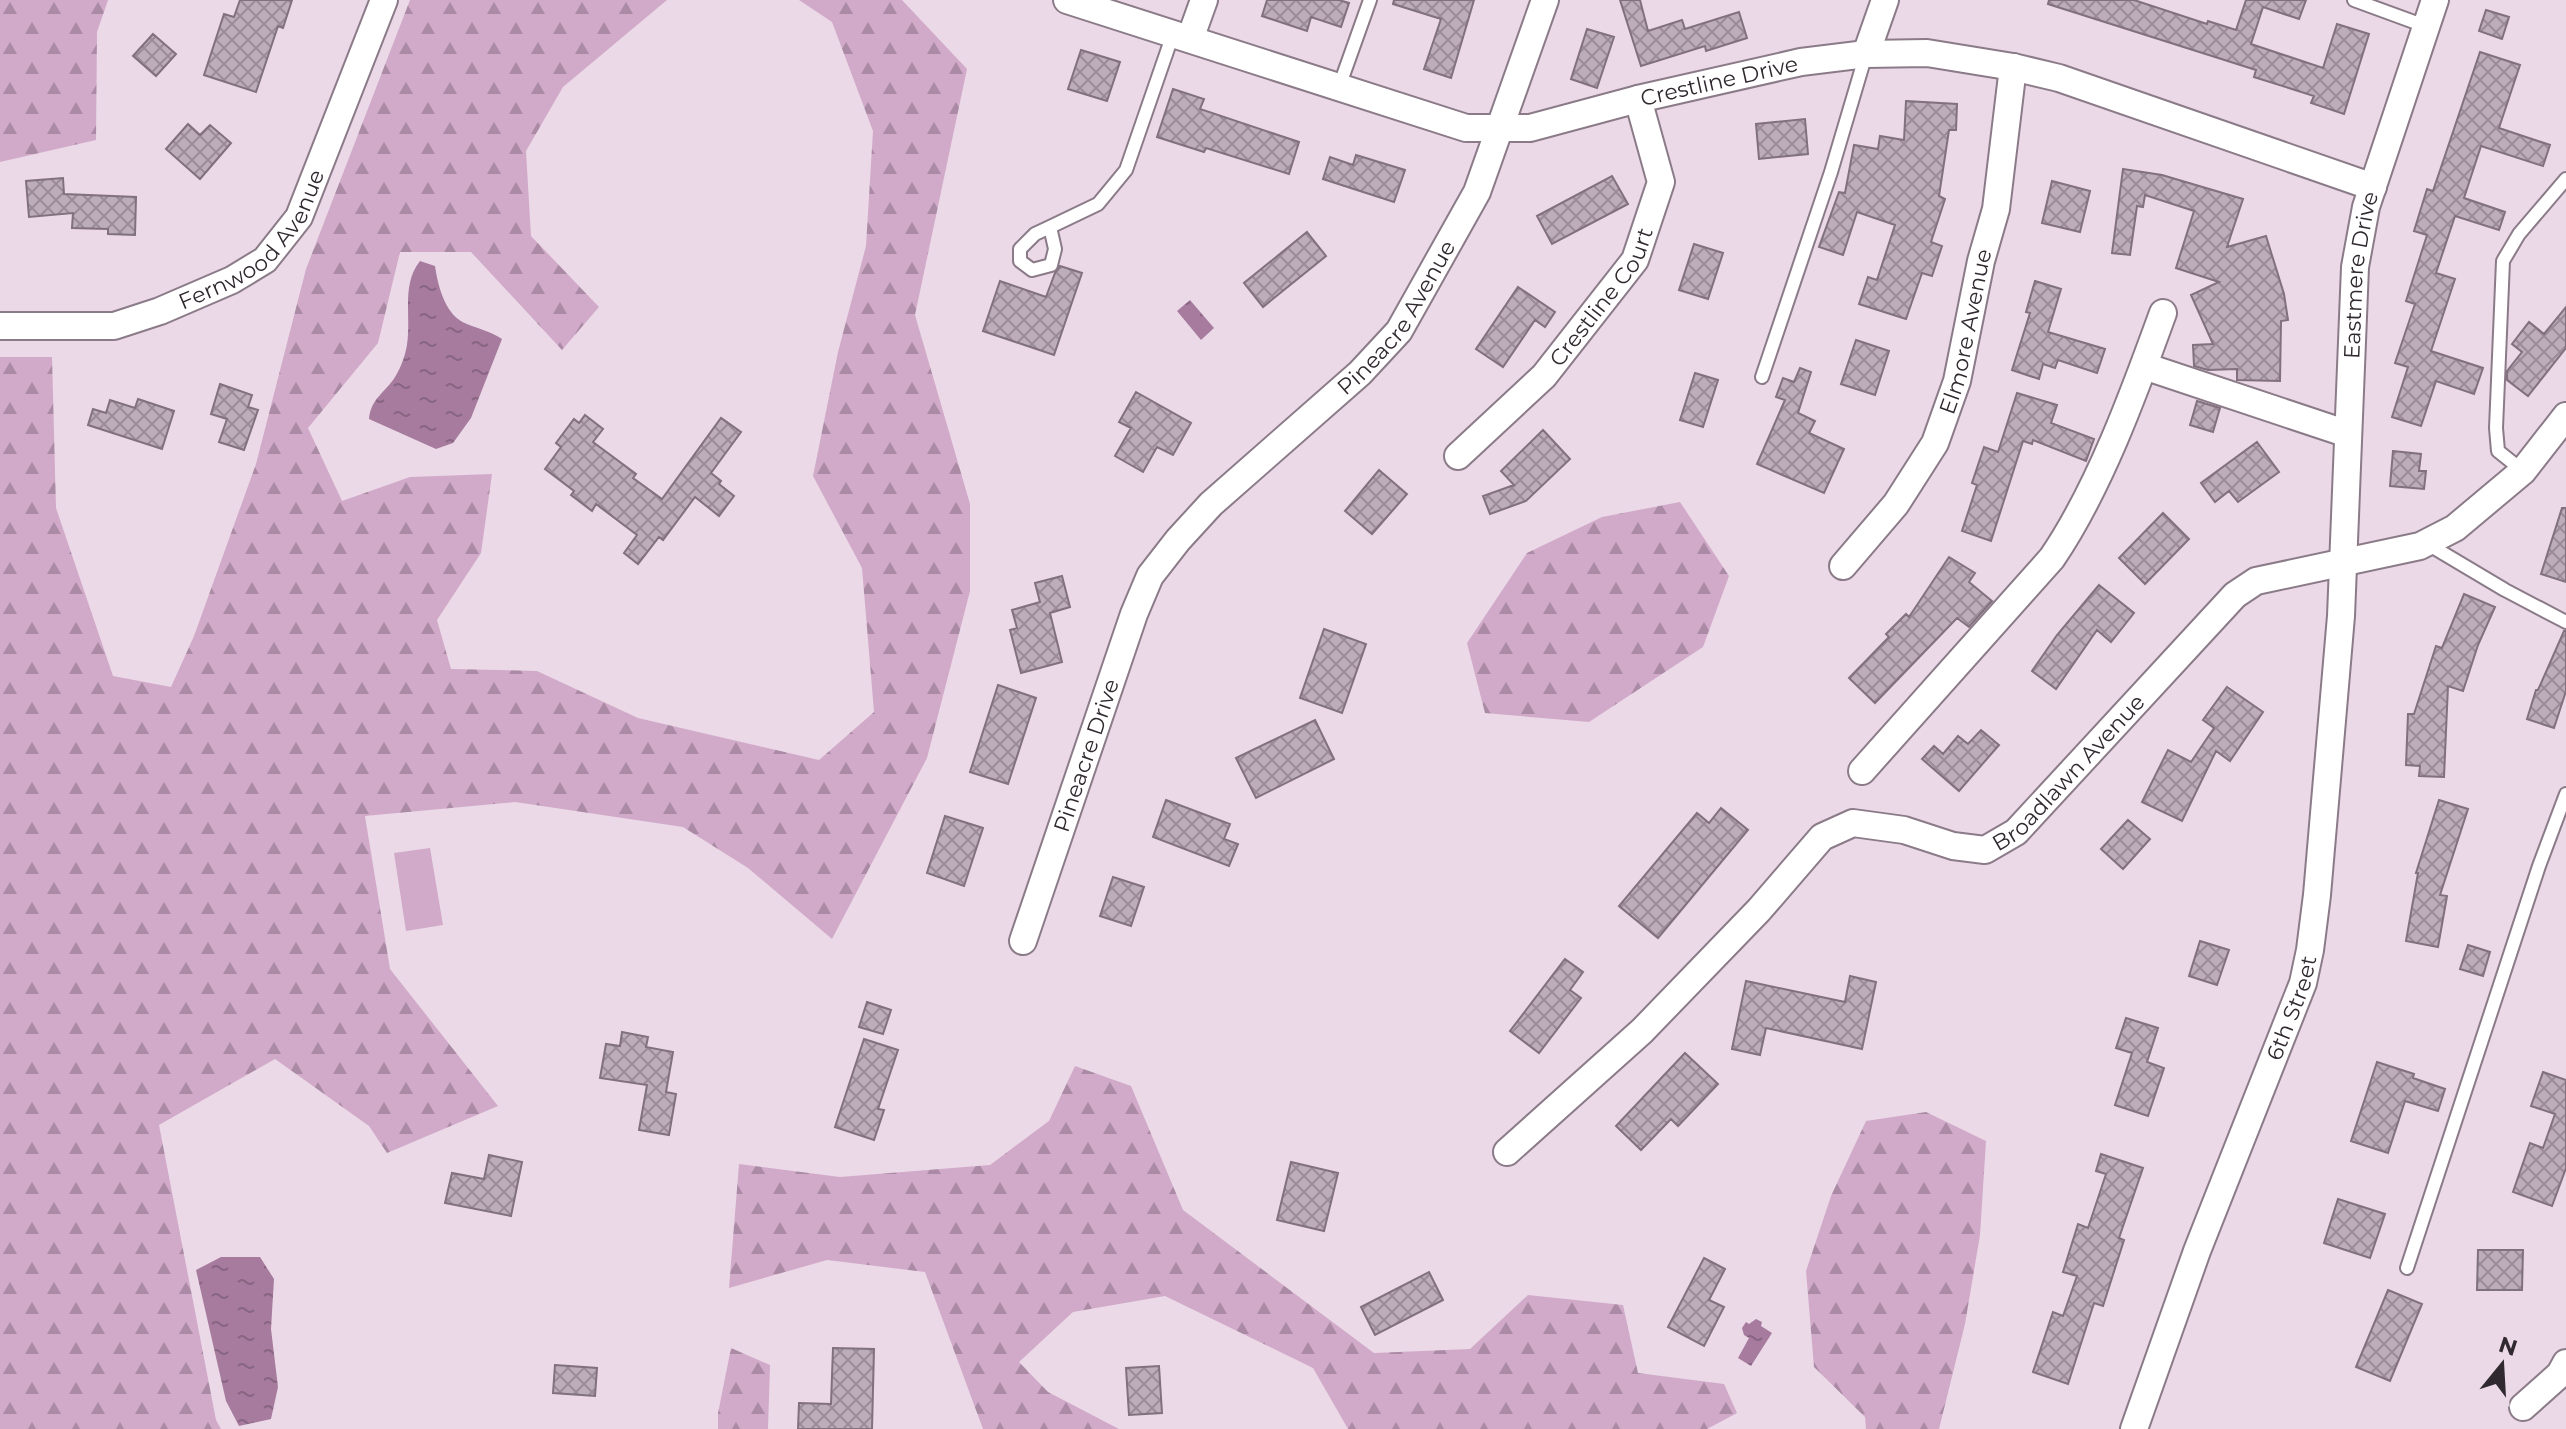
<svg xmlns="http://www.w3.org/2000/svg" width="2566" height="1429" font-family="Montserrat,sans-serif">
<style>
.forest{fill:url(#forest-firs)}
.green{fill:#d1aac9}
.water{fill:url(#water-ripples)}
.building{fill:url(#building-cross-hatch);stroke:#81707d;stroke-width:2}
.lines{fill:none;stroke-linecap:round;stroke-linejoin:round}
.lane-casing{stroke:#8b7b88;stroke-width:16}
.street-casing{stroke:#8b7b88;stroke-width:30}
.lane{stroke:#fff;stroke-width:12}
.street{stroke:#fff;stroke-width:26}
.labels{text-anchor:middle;stroke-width:6;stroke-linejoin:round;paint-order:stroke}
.street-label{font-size:22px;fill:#30292f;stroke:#ebd9e7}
</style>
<defs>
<pattern id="forest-firs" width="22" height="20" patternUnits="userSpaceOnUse" patternTransform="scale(2)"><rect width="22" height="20" fill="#d1aac9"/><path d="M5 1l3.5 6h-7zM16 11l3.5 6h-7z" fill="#aa8aa4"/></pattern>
<pattern id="water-ripples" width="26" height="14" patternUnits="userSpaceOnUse" patternTransform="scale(2)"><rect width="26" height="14" fill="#a67b9e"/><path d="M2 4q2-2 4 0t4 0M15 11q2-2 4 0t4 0" fill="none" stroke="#886581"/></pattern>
<pattern id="building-cross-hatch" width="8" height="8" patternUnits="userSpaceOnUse" patternTransform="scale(2)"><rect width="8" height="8" fill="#bdacb9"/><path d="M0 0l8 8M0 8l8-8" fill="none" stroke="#9a8c97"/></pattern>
</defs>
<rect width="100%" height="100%" fill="#ebd9e7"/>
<path class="forest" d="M0 0H108L97 32 96 140 0 162Z
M410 0H667L563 87 526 151 531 236 599 307 562 350 471 252H400L378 343 308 428 342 501 410 477 492 474 481 553 437 620 451 669 537 671 638 718 819 760 874 712 862 568 813 476 838 352 866 246 873 131 832 22 799 0H902L967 69 915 315 970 504V591L927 758 832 939 748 868 683 827 515 802 365 816 390 969 498 1106 387 1153 369 1126 275 1059 159 1125 216 1420 221 1429H0V357H52L56 508 113 676 171 687 194 636 256 464 306 269Z
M1680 502 1729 576 1703 647 1589 722 1485 713 1467 643 1527 553 1602 517Z
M1075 1066 1131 1086 1183 1210 1374 1353 1470 1349 1528 1295 1623 1305 1638 1373 1724 1384 1737 1413 1707 1429H1348L1313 1368 1165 1296 1073 1312 1019 1362 1048 1392 1119 1429H983L925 1272 827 1260 729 1288 739 1164 840 1177 990 1165 1049 1121Z
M1926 1112 1986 1141 1980 1235 1965 1324 1939 1429H1866L1865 1417 1814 1367 1806 1271 1831 1196 1866 1121Z
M731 1348 770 1365 768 1429H718V1413Z"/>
<path class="green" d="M430 848 443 925 406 931 394 853Z"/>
<path class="water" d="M420 261 435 266C438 286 445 316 467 324 481 330 488 330 502 339L471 418 453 443 436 449 369 419C371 398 385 393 395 377 399 371 403 361 405 354 414 323 399 287 420 261Z
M1190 300 1214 328 1201 340 1177 311Z
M221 1257H260L274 1279 271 1329 278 1387 271 1419 239 1426 226 1401 196 1270Z
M1756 1319 1762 1322 1761 1326 1772 1333 1751 1366 1738 1358 1749 1338 1744 1335 1742 1328 1746 1322 1749 1324Z"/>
<path class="building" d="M240 0H292L283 28 278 26 256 92 204 75 224 14 234 17Z
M1267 0H1339L1349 3 1341 27 1311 17 1307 31 1262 16Z
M1394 0H1474L1451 78 1424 69 1441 19 1393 4Z
M1620 0H1640L1648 31 1682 20 1685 29 1739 12 1747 38 1706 51 1705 46 1641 66Z
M2049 0H2134L2207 24 2208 21 2236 30 2246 0H2306L2299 19 2263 7 2251 44 2323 68 2337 24 2369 34 2344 114 2311 103 2314 96 2254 77 2256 70 2048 4Z
M2486 10 2509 17 2502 39 2479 31Z
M1587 29 1614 37 1597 88 1571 79Z
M153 34 176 54 156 76 133 56Z
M1081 50 1120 62 1107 101 1068 89Z
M2480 52 2520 65 2499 128 2550 145 2543 166 2481 146 2464 198 2505 212 2499 230 2455 216 2436 273 2455 279 2431 351 2483 368 2474 394 2436 381 2421 426 2392 417 2408 367 2395 363 2415 304 2406 301 2427 235 2414 231 2427 189 2433 191Z
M1173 89 1204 99 1200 109 1299 142 1289 174 1206 148 1204 152 1157 137Z
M1906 101 1957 104 1956 130H1949L1939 196 1945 199 1931 242 1942 246 1932 276 1922 273 1906 319 1859 304 1868 277 1877 280 1895 225 1857 212 1843 255 1819 247 1839 192 1845 193 1854 145 1878 149 1880 136 1904 140Z
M1805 119 1808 154 1759 159 1756 124Z
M188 124 200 135 210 125 231 143 200 179 166 149Z
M1356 155 1405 170 1394 202 1323 179 1330 157 1353 165Z
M2123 169 2162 175 2243 199 2227 247 2266 236 2284 294 2288 320 2281 321 2280 381 2237 380V369L2208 370 2194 366 2193 345 2213 344 2191 295 2219 282 2176 268 2194 211 2145 195 2143 207 2137 206 2130 255 2112 253Z
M1612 176 1628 204 1552 244 1537 216Z
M63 178 64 194 136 197 135 235 108 234V229L72 228 73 213 29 217 26 181Z
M2052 181 2090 191 2080 232 2042 223Z
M1307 232 1326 256 1263 307 1244 283Z
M1694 244 1723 253 1708 299 1679 290Z
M1060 266 1082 273 1054 355 983 331 1000 281 1046 297 1055 273Z
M2035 281 2061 289 2048 332 2105 349 2097 373 2058 360 2055 368 2043 364 2039 379 2012 370 2030 313 2026 312Z
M1518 287 1555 312 1545 327 1535 320 1503 367 1476 349Z
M2566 307V348L2528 396 2507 380V371L2522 352 2512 344 2529 322 2544 334Z
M1856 340 1889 351 1875 395 1841 384Z
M1800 368 1811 372 1798 413 1815 421 1809 433 1844 449 1824 493 1757 464 1785 400 1776 397 1783 378 1794 382Z
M1695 373 1718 380 1703 427 1680 420Z
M220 384 252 395 248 407 258 410 244 450 219 442 227 419 211 414Z
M1136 392 1191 423 1173 455 1157 447 1143 472 1115 456 1131 428 1119 422Z
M2017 393 2057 405 2051 423 2094 439 2086 461 2033 440 2032 444 2023 441 1991 541 1962 531 1977 485 1972 483 1984 447 1998 452Z
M138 399 174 411 162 449 88 425 93 409 106 413 110 400 135 408Z
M2197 401 2220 408 2213 432 2190 425Z
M585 415 603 429 593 442 636 474 633 478 662 499 721 418 741 432 711 473 721 481 719 484 734 496 719 516 695 497 663 540 659 537 638 564 624 553 637 535 596 504 592 511 571 495 574 491 545 469 561 447 556 443 574 419 579 423Z
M1543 430 1570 459 1526 501 1490 514 1483 496 1514 485 1501 471Z
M2257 442 2279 472 2238 502 2229 491 2215 502 2201 483Z
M2393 451 2421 454 2419 471H2426L2424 489 2390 486Z
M1379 470 1407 494 1372 534 1345 511Z
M2562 508H2566V582L2541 574Z
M2163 513 2189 539 2145 584 2119 558Z
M1949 557 1975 573 1969 582 1992 601 1969 627 1957 618 1875 703 1849 678 1889 637 1886 634 1906 614 1909 617Z
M1062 576 1070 607 1050 613 1062 662 1021 673 1010 630 1017 628 1012 610 1040 602 1035 583Z
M2099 585 2134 613 2111 642 2097 630 2056 689 2032 671 2057 635Z
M2464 594 2495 607 2478 645 2463 691 2448 686 2444 777 2419 776 2420 766 2406 765 2408 714H2414L2436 646 2442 648Z
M1324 629 1366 644 1342 713 1300 698Z
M2564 631H2566V691L2554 728 2527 719 2536 690H2538Z
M998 685 1036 698 1008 784 970 772Z
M2227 687 2263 712 2230 761 2216 751 2182 821 2142 802 2168 750 2191 762 2214 728 2203 720Z
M1315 720 1334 759 1256 798 1236 758Z
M1981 730 1999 745 1959 791 1922 759 1934 746 1943 754 1958 736 1968 744Z
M1166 800 1230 824 1224 839 1238 844 1229 866 1153 837Z
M2439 800 2468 809 2440 895 2447 896 2438 947 2406 941 2418 873H2416Z
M1721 808 1748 830 1658 938 1619 906 1697 813 1709 823Z
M945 816 983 828 964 886 927 873Z
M2128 820 2150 839 2123 869 2101 849Z
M1113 877 1144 887 1131 926 1100 916Z
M2200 941 2229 950 2217 985 2189 976Z
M2468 945 2490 952 2483 976 2460 969Z
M1565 959 1583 972 1570 990 1581 998 1539 1053 1510 1031Z
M1850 976 1876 982 1862 1049 1766 1028 1760 1055 1732 1049 1746 981 1845 1002Z
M867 1002 891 1010 883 1034 859 1027Z
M2126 1018 2158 1028 2147 1062 2164 1068 2148 1116 2115 1105 2132 1053 2116 1048Z
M622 1032 648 1037 646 1047 673 1052 666 1092 676 1094 669 1135 639 1130 647 1085 600 1078 606 1044 620 1046Z
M864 1039 898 1050 878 1109 884 1110 874 1140 835 1127Z
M1685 1053 1718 1084 1678 1126 1671 1119 1641 1150 1616 1126Z
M2377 1062 2414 1074 2413 1078 2445 1089 2438 1111 2405 1101 2388 1153 2351 1141Z
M2543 1072 2566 1080V1168L2552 1206 2513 1192 2530 1143 2543 1148 2555 1114 2531 1106Z
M2101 1154 2143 1168 2119 1238 2124 1240 2103 1306 2094 1303 2068 1384 2033 1372 2053 1312 2063 1316 2077 1276 2063 1272 2078 1224 2088 1228 2106 1174 2096 1171Z
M489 1155 522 1162 511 1216 445 1203 452 1173 484 1179Z
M1291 1162 1338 1173 1324 1231 1277 1220Z
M2338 1199 2385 1214 2370 1258 2324 1243Z
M2478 1250H2523L2522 1290H2477Z
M1704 1258 1725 1269 1709 1300 1724 1307 1704 1346 1668 1327Z
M1429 1272 1443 1300 1375 1335 1361 1307Z
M2388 1290 2422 1304 2390 1381 2356 1367Z
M833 1348 874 1349 872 1429H798L799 1403 831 1404Z
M555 1365 597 1368 595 1396 553 1393Z
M1159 1366 1162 1413 1129 1415 1126 1368Z"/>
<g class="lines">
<defs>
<path id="lane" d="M2354 0 2425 26
M1339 87 1370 0
M1050 227 1098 204 1126 170 1173 34
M1050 227 1055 249 1051 265 1032 270 1020 261V249L1035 234Z
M1762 377 1831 172 1866 54
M2523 471 2498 451 2496 428 2503 261 2519 234 2566 179
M2426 543 2505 590 2566 622
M2407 1268 2539 866 2566 794"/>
<g id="street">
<path id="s1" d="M1067 0 1466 128H1530L1638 99 1801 62 1866 54 1927 53 2013 67 2059 78 2373 187"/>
<path d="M1190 39 1204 0"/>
<path d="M1866 54 1885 0"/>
<path id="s2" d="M0 326H114L160 311 232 280 265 260 299 217 384 0"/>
<path d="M2144 366 2348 434"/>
<path id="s3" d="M1458 456 1544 376 1635 260 1661 182 1638 99"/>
<path id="s4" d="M1843 566 1896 504 1935 443 1957 381 1981 261 1996 209 2013 67"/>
<path d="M1862 771 2052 558C2099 489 2134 393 2163 313"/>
<path id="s5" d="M1023 941 1134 614 1150 576 1178 540 1211 504 1360 373 1399 331 1477 192 1545 0"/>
<path id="s6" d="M1507 1152 1642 1031 1759 910 1822 837 1853 823 1904 830 1953 846 1985 850 2016 832 2235 595 2256 581 2420 546 2455 528 2523 471 2566 416"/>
<path d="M2523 1407 2560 1374 2566 1363"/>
<path id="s7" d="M2134 1429 2197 1251 2303 983 2310 950 2317 895 2341 616 2355 267 2366 207 2435 0"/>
</g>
</defs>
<use href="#lane" class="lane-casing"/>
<use href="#street" class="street-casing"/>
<use href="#lane" class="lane"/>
<use href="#street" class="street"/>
</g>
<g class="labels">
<g class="street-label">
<text dy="8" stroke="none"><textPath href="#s1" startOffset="678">Crestline Drive</textPath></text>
<text dy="8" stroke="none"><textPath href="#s2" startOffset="284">Fernwood Avenue</textPath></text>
<text dy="8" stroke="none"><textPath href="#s7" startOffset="1188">Eastmere Drive</textPath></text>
<text dy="8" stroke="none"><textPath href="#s3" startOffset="216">Crestline Court</textPath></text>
<text dy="8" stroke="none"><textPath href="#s5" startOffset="746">Pineacre Avenue</textPath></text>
<text dy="8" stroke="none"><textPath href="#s4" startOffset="270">Elmore Avenue</textPath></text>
<text dy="8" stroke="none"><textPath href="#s5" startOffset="196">Pineacre Drive</textPath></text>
<text dy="8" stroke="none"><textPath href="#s6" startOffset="730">Broadlawn Avenue</textPath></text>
<text dy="8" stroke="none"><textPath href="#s7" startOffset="450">6th Street</textPath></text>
</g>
</g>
<g transform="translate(2502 1365) rotate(18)" stroke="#ebd9e7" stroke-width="6" paint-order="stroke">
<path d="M0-6L14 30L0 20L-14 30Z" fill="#30292f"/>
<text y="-12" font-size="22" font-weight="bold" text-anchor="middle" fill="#30292f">N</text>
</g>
</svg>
